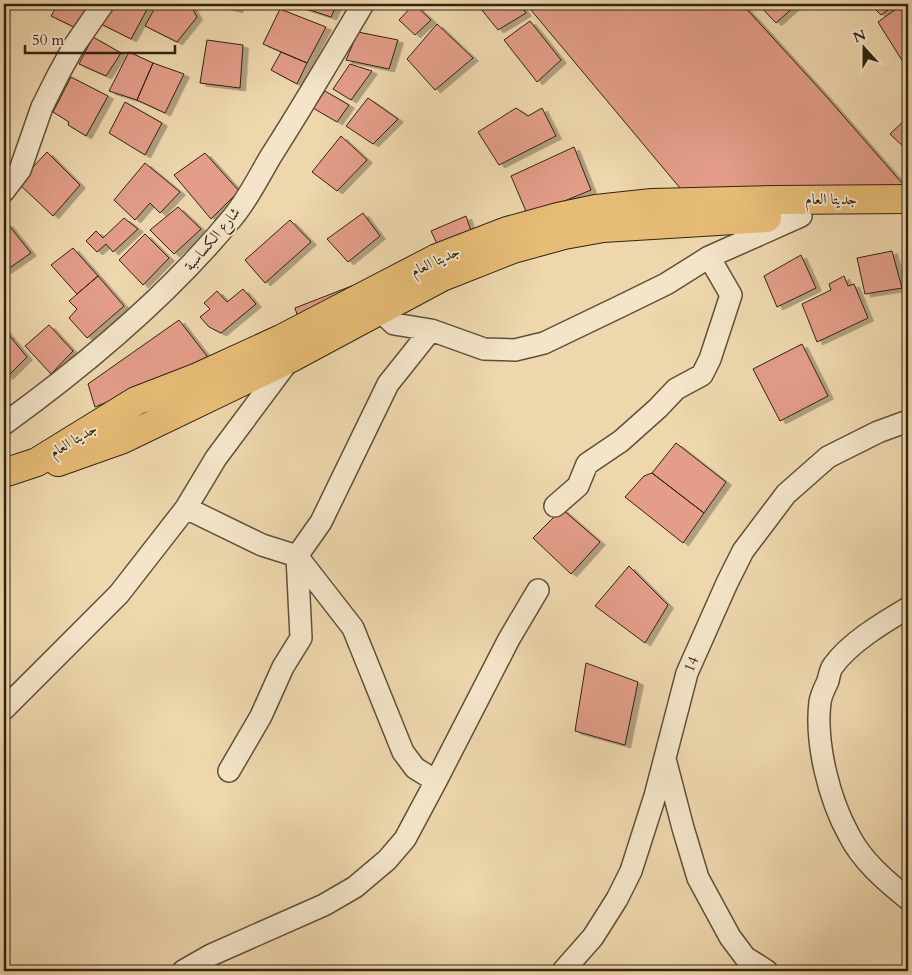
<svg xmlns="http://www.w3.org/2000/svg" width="912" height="975" font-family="Cardo,Amiri,serif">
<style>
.building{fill:#e39d89;stroke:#302312;filter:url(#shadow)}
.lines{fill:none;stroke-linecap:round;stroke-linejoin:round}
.minor-casing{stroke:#605039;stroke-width:24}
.major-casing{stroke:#302312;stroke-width:30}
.minor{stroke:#f4e5ca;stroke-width:21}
.major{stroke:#e7bc76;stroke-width:28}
.labels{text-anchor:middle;stroke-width:4;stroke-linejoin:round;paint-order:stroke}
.street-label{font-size:15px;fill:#302312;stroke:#f4e5ca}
</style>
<defs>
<filter id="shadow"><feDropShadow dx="5.5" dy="3" stdDeviation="0" flood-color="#0004"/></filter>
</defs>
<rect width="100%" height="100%" fill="#eed7ad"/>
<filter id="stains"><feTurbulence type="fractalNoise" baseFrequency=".004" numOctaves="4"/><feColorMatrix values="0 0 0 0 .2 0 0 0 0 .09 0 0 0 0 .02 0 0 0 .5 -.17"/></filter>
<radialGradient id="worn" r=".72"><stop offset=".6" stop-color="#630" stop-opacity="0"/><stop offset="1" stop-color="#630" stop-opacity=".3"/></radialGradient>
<path class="building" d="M58 4H91L76 28 51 16Z
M111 4H150L131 39 99 23Z
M157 4H190L197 17 177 42 145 26Z
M216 4H239L237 10Z
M292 4H337L331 17Z
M414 4 431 20 415 35 399 20Z
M477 4H519L526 13 498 30Z
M526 4H742L825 95 908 190 685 194Z
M758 4H797L776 23Z
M870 4H896L881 15Z
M903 4H908V58L903 62 878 22Z
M280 9 326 27 307 63 263 44Z
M530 21 561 60 537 82 504 40Z
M437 24 473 58 435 90 407 59Z
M358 32 398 40 389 69 346 60Z
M93 37 121 53 106 76 79 64Z
M207 40 243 45 240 88 200 83Z
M129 52 153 63 137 100 109 91Z
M281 52 307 63 297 84 271 70Z
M153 63 184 74 165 113 137 100Z
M350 64 372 71 351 100 333 89Z
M71 77 108 96 86 136 68 125 69 122 53 112Z
M325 91 349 105 337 122 313 108Z
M368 98 398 119 373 144 346 126Z
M125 102 162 123 145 155 109 133Z
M516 108 528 116 542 108 556 136 499 165 478 132Z
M908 117V151L890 134Z
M341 136 367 160 337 191 312 172Z
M574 147 591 190 528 216 511 176Z
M47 152 80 185 53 216 18 183Z
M205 153 239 191 211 219 174 175Z
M145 163 180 192 160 213 150 203 135 220 114 200Z
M178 207 201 229 174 254 150 230Z
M363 213 380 236 348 262 327 239Z
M466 216 472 234 438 246 431 231Z
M124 218 138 229 113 252 106 244 97 252 86 241 96 231 103 238Z
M290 220 311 242 265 283 245 260Z
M7 223 31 253 5 271 4 226Z
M145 234 169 258 143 285 119 260Z
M73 248 98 276 77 294 51 265Z
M892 251 902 288 865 294 857 258Z
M801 255 816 288 777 307 764 276Z
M98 276 124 306 87 338 69 318 77 309 69 301Z
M844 276 848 286 854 284 868 318 817 342 802 304 831 290 829 284Z
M354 285 357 291 300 324 295 308Z
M243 289 256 304 221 333 209 327 200 317 210 309 204 303 217 291 227 302Z
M179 320 210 360 95 407 88 384Z
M49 325 73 351 51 374 25 346Z
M4 329 27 357 7 377 4 373Z
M802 344 828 396 780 421 753 369Z
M676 443 726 482 704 513 652 473Z
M652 473 704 513 683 543 625 497 644 476Z
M562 509 600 542 571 574 533 538Z
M629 566 668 605 645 643 595 606Z
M586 663 638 682 625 745 575 731Z"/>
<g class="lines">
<defs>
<path id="minor" d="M4 191 20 170 42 107 58 75 74 46 103 4
M372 299 379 310 394 324 431 330 484 349 515 350 544 343 619 307 666 284 709 257
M4 424C87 364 168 296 233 217 248 199 259 176 271 156 303 106 333 55 363 4
M555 506 578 486 587 464 621 441 658 408 676 389 702 375 710 359 731 295 709 257 801 216
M186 508 262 545 297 556 353 628 403 752 415 768 436 781
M908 608C884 622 849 643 833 666 830 670 829 676 828 681 825 687 821 695 820 702 815 743 829 799 849 835 862 861 886 881 908 899
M4 709 119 594 186 508 216 458 289 360
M665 759 683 828 698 878 730 937 745 957 767 971
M229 771 261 716 283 667 301 638 297 556 321 522 388 384 431 330
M183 971 211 955 324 905 355 887 387 860 405 839 436 781 509 639 538 590
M563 971 593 937 617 899 631 871 655 796 687 673 727 583 743 551 786 494 828 457 878 432 908 421"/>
<path id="major" d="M58 462 123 439 291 358 442 277 513 249 564 235 603 228 767 218
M4 473 37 462 136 401 198 377 281 339 437 258 507 231 558 217 596 209 652 203 776 200 908 199"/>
</defs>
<use href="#minor" class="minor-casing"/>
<use href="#major" class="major-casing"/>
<use href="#minor" class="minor"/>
<use href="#major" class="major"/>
</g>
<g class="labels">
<g class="street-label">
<text x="831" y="204">جديتا العام</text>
<text transform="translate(212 239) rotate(-50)" y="5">شارع الكساسبة</text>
<text transform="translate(435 261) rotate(-25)" y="5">جديتا العام</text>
<text transform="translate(73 440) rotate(-31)" y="5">جديتا العام</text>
<text transform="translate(691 664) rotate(-68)" y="5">14</text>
</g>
</g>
<rect width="912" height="975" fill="none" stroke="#eed7ad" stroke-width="20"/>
<rect x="5" y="5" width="902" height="965" fill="none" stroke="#302312" stroke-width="2.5"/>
<rect x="10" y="10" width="892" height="955" fill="none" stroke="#302312"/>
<g transform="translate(864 48) rotate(339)" stroke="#f4e5ca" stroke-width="4" paint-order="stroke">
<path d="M0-4L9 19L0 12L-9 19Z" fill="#302312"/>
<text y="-8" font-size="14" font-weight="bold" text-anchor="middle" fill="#302312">N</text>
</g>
<path d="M25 45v8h150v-8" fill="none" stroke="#302312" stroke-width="2.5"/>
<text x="32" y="45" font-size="15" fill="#302312" stroke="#f4e5ca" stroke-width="4" paint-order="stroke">50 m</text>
<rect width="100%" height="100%" filter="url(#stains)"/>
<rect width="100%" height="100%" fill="url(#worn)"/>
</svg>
